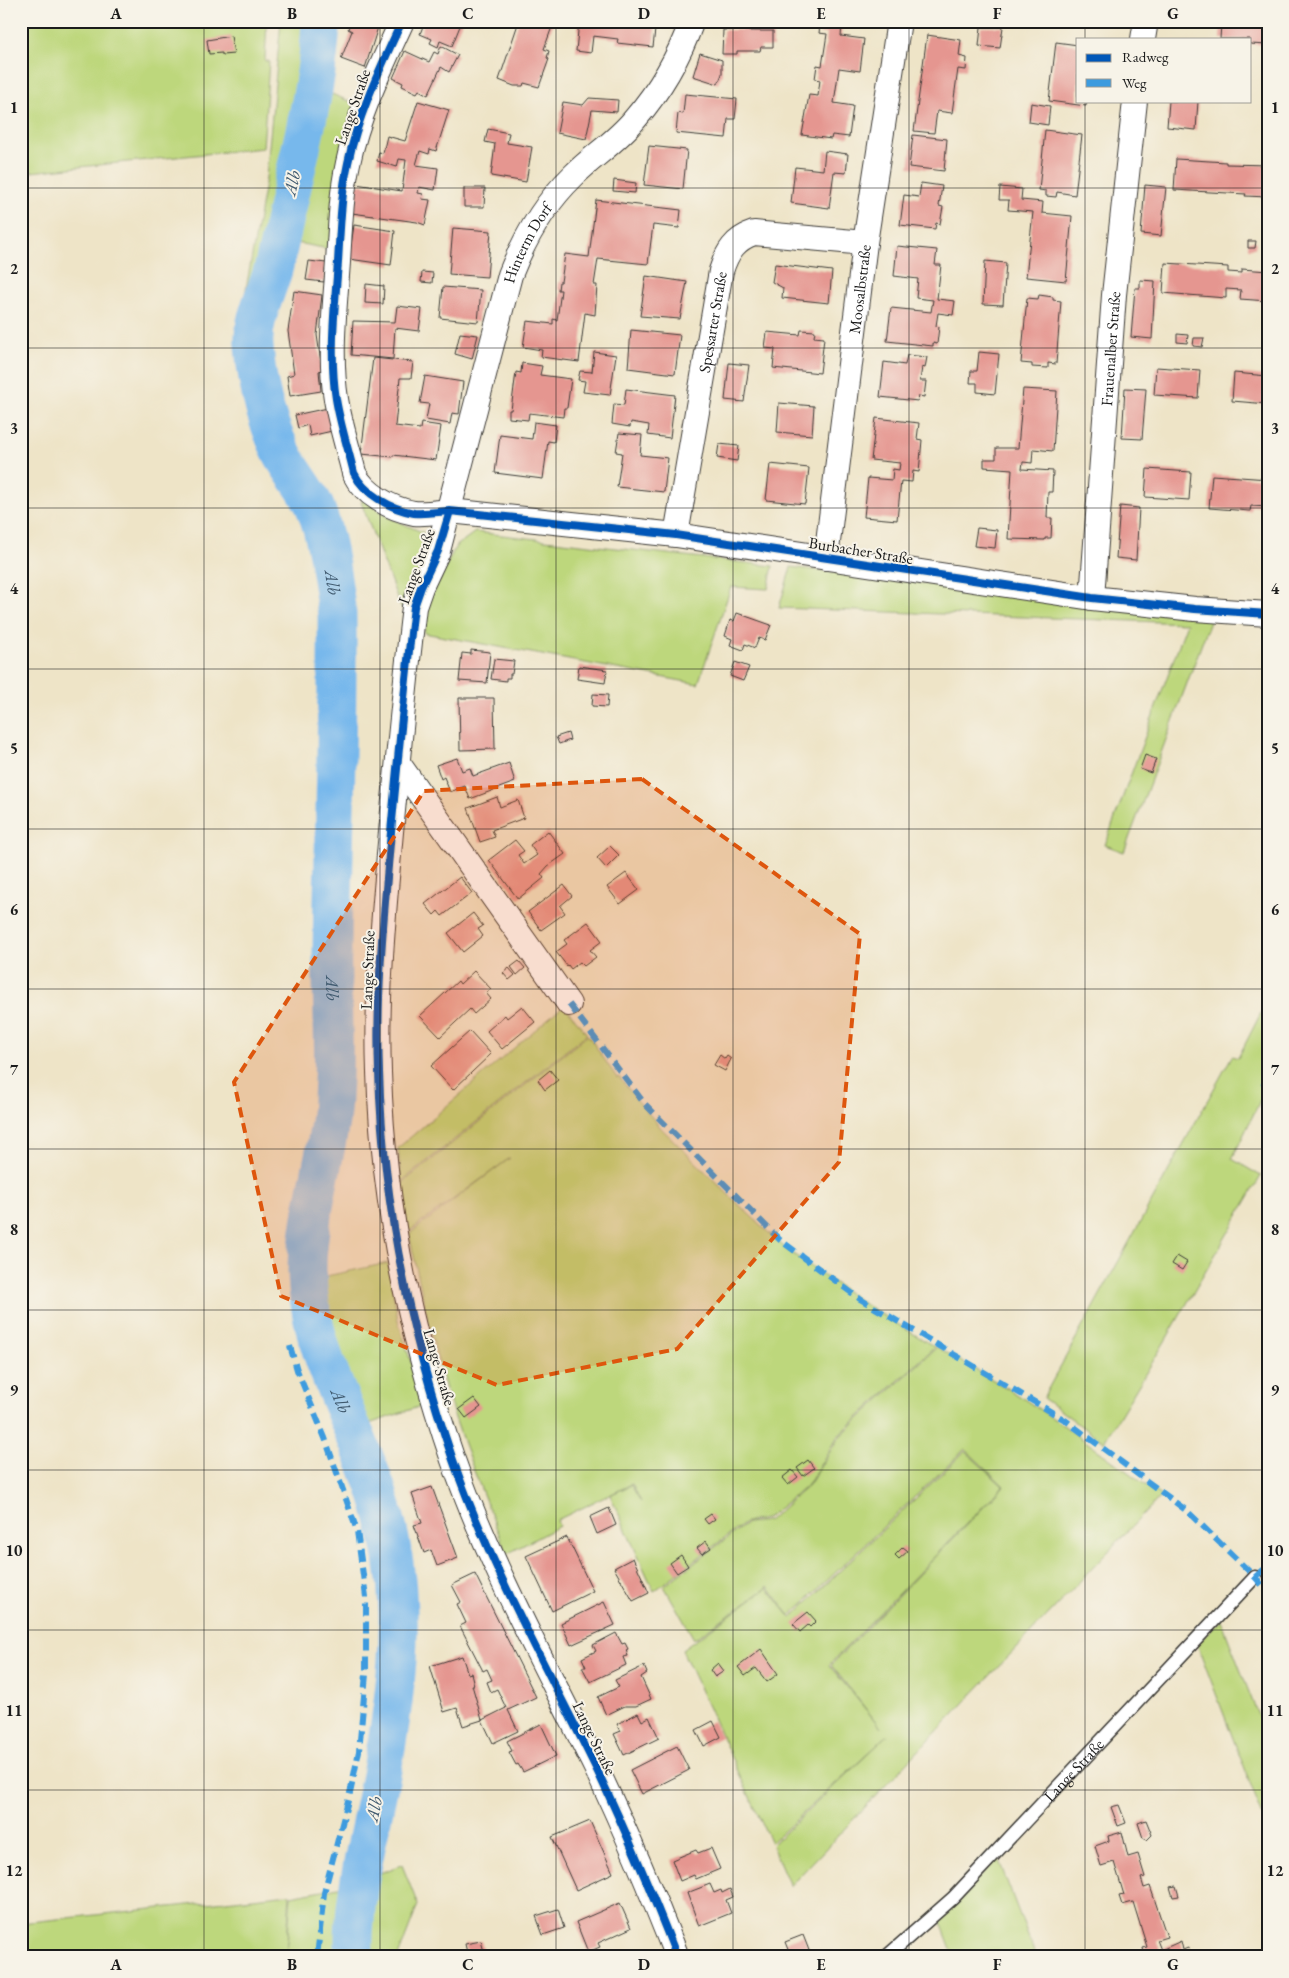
<svg xmlns="http://www.w3.org/2000/svg" width="1289" height="1978" font-family="'EB Garamond',serif">
<style>
.green{fill:#bdd77c;stroke:#6c7a4c;fill-rule:evenodd}
.lines{fill:none;stroke-linecap:round;stroke-linejoin:round}
.river{stroke:#77b8ec;stroke-width:39}
.building{fill:#e59690}
.service-casing{stroke:#3c3a36;stroke-width:15}
.minor-casing{stroke:#3c3a36;stroke-width:26}
.service{stroke:#fff;stroke-width:12}
.minor{stroke:#fff;stroke-width:24}
.quiet{stroke:#3c9bdf;stroke-width:6;stroke-dasharray:12 6;stroke-linecap:butt}
.cycleway-casing{stroke:#f7f3e8;stroke-width:11}
.cycleway{stroke:#0057b8;stroke-width:8}
.marked{fill:#de560d;fill-opacity:0.2;stroke:#de560d;stroke-width:4;stroke-dasharray:10 6;stroke-linejoin:round}
.grid{fill:none;stroke:#1c1c1c;stroke-width:1;stroke-opacity:0.55}
.labels{text-anchor:middle;stroke-width:4;stroke-linejoin:round;paint-order:stroke}
.street-label{font-size:16px;fill:#1c1c1c;stroke:#f7f3e8}
.water-label{font-size:18px;font-style:italic;fill:#405a6f;stroke:#f7f3e8}
.neatline{fill:none;stroke:#1c1c1c;stroke-width:2}
.grid-label{font-size:16px;text-anchor:middle;font-weight:bold;fill:#1c1c1c}
</style>
<rect width="100%" height="100%" fill="#f7f3e8"/>
<filter id="ink" filterUnits="userSpaceOnUse"><feTurbulence type="fractalNoise" baseFrequency=".02" numOctaves="2"/><feDisplacementMap in="SourceGraphic" scale="10" xChannelSelector="R" yChannelSelector="G"/><feConvolveMatrix kernelMatrix="1 2 1 2 8 2 1 2 1" color-interpolation-filters="sRGB"/></filter>
<filter id="wash" filterUnits="userSpaceOnUse"><feTurbulence type="fractalNoise" baseFrequency=".0096" numOctaves="4" result="noise"/><feDisplacementMap in="SourceGraphic" scale="20" xChannelSelector="R" yChannelSelector="G"/><feGaussianBlur stdDeviation="1.12" result="paint"/><feColorMatrix in="noise" values="0 0 0 0 0 0 0 0 0 0 0 0 0 0 0 0 0 1.4 0 .05"/><feComposite in="paint" operator="in"/></filter>
<g filter="url(#wash)">
<rect width="100%" height="100%" fill="#eee4c7"/>
<path class="green" d="M21 21H267L265 61H269L263 148 21 173Z
M281 21H314L303 120 259 304 244 300 266 178Z
M322 90 356 104 329 249 291 242 309 164Z
M364 500 388 517 424 533 429 544 405 607 401 608 361 502Z
M475 532 773 566 768 589 731 587 698 684 424 633 430 598 456 546Z
M791 567 1211 619 1124 852 1105 845 1187 623 779 608Z
M1268 999V1084L1232 1159 1261 1176 1164 1343 1104 1442 1043 1398 1232 1056 1238 1058Z
M564 1005 587 1034 401 1182 398 1148Z
M588 1035 617 1078 619 1077 637 1100 661 1128 735 1201 786 1249 863 1303 935 1347 837 1437 808 1485 766 1519 746 1522 654 1591 610 1495 631 1485 641 1502 632 1484 557 1520 559 1526 507 1554C488 1507 469 1460 453 1412 434 1354 422 1293 409 1234L510 1158 407 1233 401 1184Z
M388 1263 398 1320 424 1405 360 1427 340 1361 322 1277Z
M937 1347 1012 1391 1063 1425 1161 1496 790 1886 772 1845 888 1735 771 1843 682 1650 767 1588 694 1639 664 1586 747 1523 768 1521 809 1485 839 1437ZM965 1449 1004 1486 831 1665 881 1728 829 1665 1003 1486 965 1451 791 1618 767 1587 768 1586 790 1616Z
M1221 1620 1268 1741V1830L1197 1644Z
M998 1858 1036 1957H954L939 1917Z
M402 1865 418 1905 398 1957H286L291 1896 344 1886Z
M290 1894 286 1957H21V1923Z"/>
<g class="lines">
<path class="river" id="s1" d="M321 21C319 71 307 122 296 170 288 203 281 237 273 270 266 294 252 320 254 346 257 386 267 427 287 462 296 477 308 491 315 507 328 539 332 580 337 614 338 726 334 838 332 950 331 993 335 1037 333 1080 332 1096 332 1112 329 1128 322 1175 307 1222 307 1270 308 1349 352 1417 377 1491 390 1530 397 1569 398 1611 400 1670 389 1738 377 1795 366 1849 352 1901 354 1957"/>
</g>
<g id="blocks">
<path class="building" d="M351 21H372L379 24 365 68 341 59 352 31 348 29Z
M425 21H462L452 46 440 41 438 47 430 43 432 39 420 34Z
M519 21H557L556 25 553 24 544 49 549 51 547 58 549 59 539 87 524 83 523 86H514L499 80Z
M579 21H656L653 47 617 43 618 39 593 36 591 53 576 51Z
M1221 23 1268 25V45L1250 44V39H1220Z
M820 25H842L841 36 864 39 860 71 839 68 834 103 853 106 849 137 832 135 831 139 802 135 809 95 818 96 820 80 815 79 817 65 822 66 827 34 819 33Z
M981 27H1003L1000 48 979 46Z
M742 28H749V31H773V47H761L760 51H737V54H722L723 30H742Z
M927 35 961 40 959 56 967 58 966 70 958 69 952 113 937 111 934 133 914 131Z
M231 36 234 54 222 55V53L209 54 207 40Z
M1056 42 1078 45V101H1087L1086 106 1049 101Z
M441 46 458 55 449 72 441 67 428 95 419 90 417 93 402 86 403 83 393 78 405 51 429 62 434 52 438 54Z
M700 53 722 60V74L718 84 693 76Z
M685 94 737 99 735 119H728L726 138 676 133 678 113 683 114Z
M589 98 618 100 617 112 592 110 586 139 557 133 563 102 583 105Z
M418 101 449 110 436 151 430 149 429 154 420 151 416 165 438 168 435 190 419 187 418 193 423 194 422 199 430 200 425 225 417 222 352 213 356 184 402 191 406 160 399 159 397 167 377 161 379 152 383 153 387 136 405 141Z
M1169 101H1198L1196 130 1167 127Z
M1031 103 1050 106 1048 125 1029 122Z
M488 129 509 133 507 143 532 147 526 182 491 176 495 144 485 142Z
M1045 130 1082 135 1075 195 1057 192 1056 197 1046 196V191L1039 190Z
M913 135 947 139 944 171 909 167Z
M649 146 687 150 683 189 644 185Z
M825 151 848 154 846 173 834 172 829 208 791 203 795 167 823 170Z
M1176 159 1226 162V164L1268 165V197L1245 196 1246 194 1174 190Z
M614 180 636 183 635 193 613 191Z
M921 183 942 186 939 206 943 207 940 224 936 223 935 229 900 225 904 195 919 197Z
M1145 185 1166 187 1161 236 1141 234Z
M1000 187 1022 189 1021 200 1043 202 1042 213 1072 216 1066 281 1026 277 1033 212 1008 210 1009 200H999Z
M464 188H485L484 207H464Z
M596 200 681 210 679 228 653 225 648 264 598 259 594 285H597L595 315 585 313 579 362 541 357 542 350 523 347 527 321 553 324V319L557 320 561 290H558L559 282H561L565 254 589 257Z
M354 225 395 231 391 265 349 259Z
M453 228 491 231 487 277 449 274Z
M1248 241H1256L1255 248H1248Z
M897 246 937 250 935 265H941L937 299 955 301 953 315 938 313 936 326 939 327 937 344 933 343V346L887 341 891 308 931 312 933 300 916 298 918 279 894 276Z
M309 261 326 263 324 282 306 280Z
M985 261 1006 263 1003 305 983 304Z
M1165 263 1228 267V272L1242 273V269L1268 271V301L1240 299 1241 290 1226 289V298L1163 293Z
M775 264 832 271 829 303 782 298 783 288 772 282Z
M422 272 433 273 432 283 421 282Z
M646 276 687 282 680 319 640 316Z
M1140 280 1155 281 1152 339 1131 337 1135 288H1140Z
M366 284 384 286 383 304 365 303Z
M443 287 481 290 478 322 440 318Z
M294 291 322 295 317 335 322 370 319 371 321 391 290 396 287 376 294 374 288 331Z
M1039 295 1053 297V300L1061 301 1056 364 1048 363V368L1032 367V364L1021 363 1027 298 1038 299Z
M397 306 422 309 419 331 395 328 393 359 351 355 353 321 395 322Z
M631 330 680 335 675 374 628 368Z
M801 330 815 331 814 337 824 338 820 373 773 368 775 349 765 348 767 332 800 335Z
M460 333 478 335 472 359 455 354Z
M1177 334 1188 335 1187 343 1177 342Z
M1194 338H1204L1202 347 1193 346Z
M594 352 616 355 610 395 583 392 585 381 578 380 580 371 592 372Z
M979 352 999 354 995 394 977 392V383H970L971 371H977Z
M907 355 927 357 925 368 922 367 920 381H926L924 397 919 396 918 401 880 397 884 362 905 365Z
M373 358 413 362 411 378H400L395 426 420 429 421 423 441 426 436 460 393 455V457L361 454Z
M522 363 542 366 540 375 571 379 567 408H564L563 417 529 413 528 420 509 418V410H511L516 372 521 373Z
M729 363 749 365 744 402 725 400Z
M1156 367 1200 370 1198 398 1154 395Z
M1234 373 1268 376V404L1232 401Z
M425 376 463 382 459 414 452 413 450 424 426 420 429 404 420 403Z
M1125 388 1146 389 1142 439 1122 438Z
M626 389 675 395 670 438 648 435 649 425 631 422 630 427 612 424 614 404 624 405Z
M1023 389 1057 391 1053 451 1033 449 1032 463 1023 462 1022 469 1053 471 1052 492H1048L1047 518H1052L1051 538H1045V540L1008 539 1012 469 984 467V459H996V448H1018Z
M779 403 814 406 812 435 777 432Z
M328 408 332 431 310 436 308 425 298 428 295 415Z
M876 418 919 423 917 439 922 440 919 472 913 471 912 482 901 481 897 520 864 517 868 478 892 480 893 469 899 470 900 463 871 460Z
M534 422 556 425 554 442 548 441 543 479 495 473 500 435 532 439Z
M619 433 642 435 640 455 668 458 664 492 617 487 622 453 616 452Z
M719 444 739 446 737 461 717 458Z
M770 464 809 468 805 504 766 500Z
M1147 469 1191 472 1189 500 1145 497Z
M1212 475 1268 479V507L1251 506 1250 511 1209 508Z
M1120 506 1139 508 1136 560 1116 558Z
M977 528 997 530 995 548 974 546Z
M737 613 771 625 765 640 759 638 755 648 745 644 743 650 730 645 732 639 725 636 730 620 734 621Z
M471 650 490 652 487 683 459 681 462 653 471 654Z
M494 659 514 661 512 674H510V678H506V681L491 679Z
M735 662 749 667 743 681 730 676Z
M579 666 607 670 605 683 577 679Z
M593 694 608 695 607 707 592 706Z
M459 698H494L495 749 460 750Z
M568 733 570 740 559 744 556 737Z
M1145 755 1156 759 1151 773 1140 769Z
M457 758 462 771 470 768 473 776 509 763 515 782 470 799 465 786 450 792 444 777 441 779 436 765Z
M497 797 500 807 518 800 524 818 492 830 495 837 480 842 468 808Z
M548 831 565 854 548 866 541 874 544 878 518 899 489 860 515 840 524 851 518 855 524 864 537 855 530 845Z
M610 846 619 855 606 868 597 858Z
M626 873 639 890 620 904 607 887Z
M460 877 472 893 442 916 438 911 434 915 425 904Z
M564 885 572 896 560 906 565 913 541 930 528 912Z
M473 913 483 926 478 929 483 936 463 952 448 933Z
M588 922 602 941 590 950 596 957 584 966 580 962 571 969 568 965 567 966 556 952 567 944 564 940Z
M519 961 525 968 517 975 511 967Z
M509 968 515 975 509 980 503 973Z
M474 971 491 989 486 993 491 999 474 1014 470 1009 440 1037 420 1016 458 981 460 984Z
M522 1006 535 1022 502 1049 487 1031 505 1015 507 1018Z
M470 1031 491 1054 453 1090 431 1066Z
M720 1055 725 1059 727 1056 731 1059 725 1071 714 1065Z
M550 1070 558 1080 545 1090 538 1080Z
M1177 1256 1187 1262 1182 1270 1172 1264Z
M474 1398 481 1407 466 1418 459 1409Z
M808 1460 814 1468 803 1476 797 1468Z
M792 1470 798 1477 788 1485 782 1478Z
M432 1487 458 1558 437 1566 431 1550 424 1553 414 1525 422 1523 412 1494Z
M609 1508 616 1525 597 1534 590 1517Z
M711 1514 715 1519 708 1524 704 1519Z
M567 1537 593 1591 552 1611 526 1556Z
M706 1541 711 1548 702 1554 697 1548Z
M903 1547 908 1551 899 1559 895 1555Z
M681 1555 688 1566 677 1573 670 1563Z
M633 1558 649 1593 633 1601 614 1568Z
M475 1574 536 1697 508 1710 518 1731 493 1743 482 1720 463 1726 457 1708 444 1712 430 1666 462 1656 468 1674 471 1673 474 1685H472L482 1720 506 1708 497 1689 491 1692 487 1682 492 1680 487 1669 483 1671 460 1626 466 1623 457 1604 461 1602 452 1585Z
M604 1602 615 1625 571 1645 561 1623Z
M808 1612 816 1621 810 1627 808 1625 800 1632 793 1624Z
M616 1633 622 1644 625 1643 628 1649 626 1650 628 1656 623 1657 626 1665 590 1682 582 1667H586L582 1658 596 1651 593 1645Z
M761 1649 778 1674 767 1682 756 1668 745 1676 738 1667Z
M718 1663 724 1671 715 1677 710 1670Z
M644 1666 647 1673 641 1677 651 1699 636 1706H625L606 1715 598 1697 619 1687 615 1680Z
M638 1713 642 1721 649 1717 659 1738 624 1755 614 1734 621 1731 617 1724Z
M713 1721 721 1737 704 1746 696 1730Z
M541 1724 556 1756 523 1772 518 1764 516 1765 509 1752 512 1751 507 1741Z
M677 1746 689 1770 642 1794 630 1770Z
M1119 1805 1126 1823 1118 1826 1111 1807Z
M1146 1820 1152 1835 1147 1840 1143 1838 1138 1823Z
M590 1821 613 1873 576 1890 552 1837Z
M1122 1832 1128 1857 1138 1854 1145 1877 1141 1878 1144 1888 1150 1886 1167 1937 1157 1940 1161 1950 1181 1941 1183 1950 1188 1948 1191 1957H1145L1143 1948 1147 1947 1133 1902 1122 1905 1119 1896 1124 1895 1114 1862 1101 1866 1095 1846 1109 1841 1108 1836Z
M711 1848 720 1869 696 1879 694 1875 680 1881 672 1860 696 1850 698 1853Z
M710 1884 714 1893 721 1890 722 1893 730 1889 733 1897 726 1900 731 1913 699 1926 687 1893Z
M1176 1886 1179 1896 1173 1897 1170 1887Z
M620 1903 631 1928 598 1943 600 1947 588 1952 576 1922Z
M558 1909 564 1928 543 1935 536 1916Z
M803 1935 810 1953 800 1957H791L785 1942Z
M481 1941 485 1955 468 1957 465 1944Z
M833 1952 837 1957H826Z"/>
</g>
</g>
<g filter="url(#ink)">
<use href="#blocks" fill-opacity="0" stroke="#3c3a36" stroke-width="1"/>
<g class="lines">
<defs>
<g id="service">
<path id="s2" d="M886 1957 953 1898 1255 1577"/>
</g>
<g id="minor">
<path d="M402 21C381 67 358 114 348 163 341 195 340 229 338 262 335 306 329 354 336 399 340 424 348 448 354 473 364 494 391 509 414 513 425 514 438 512 450 511L676 535 1092 598 1195 609 1268 614"/>
<path d="M1143 39 1146 21"/>
<path id="s3" d="M676 535 721 271C727 252 735 239 754 233L865 243"/>
<path id="s4" d="M826 558 865 243 899 21"/>
<path id="s5" d="M1092 598 1114 295 1135 101"/>
<path d="M398 763 569 1004"/>
<path id="s6" d="M677 1957C652 1893 625 1829 596 1768 546 1666 491 1568 453 1460 410 1335 383 1205 379 1072 376 992 384 912 391 832 398 757 405 682 414 607L421 587 438 551 510 275C525 237 544 204 573 176 593 156 617 141 635 119 660 90 679 57 692 21"/>
</g>
</defs>
<use href="#service" class="service-casing"/>
<use href="#minor" class="minor-casing"/>
<use href="#service" class="service"/>
<use href="#minor" class="minor"/>
<path class="quiet" d="M569 1004 644 1103 780 1240 860 1299 1065 1420 1187 1511 1255 1577 1268 1592
M1262 1082 1268 1085
M290 1346 297 1370 325 1438 357 1531 366 1597V1674L359 1751 351 1789 324 1893 317 1957
M1255 1577 1268 1566"/>
<defs>
<path id="cycleway" d="M402 21C381 67 358 114 348 163 341 195 340 229 338 262 335 306 329 354 336 399 340 424 348 448 354 473 364 494 391 509 414 513 425 514 438 512 450 511L676 535 1092 598 1195 609 1268 614
M450 511 438 551 421 587 414 607C405 682 398 757 391 832 384 912 376 992 379 1072 383 1205 410 1335 453 1460 491 1568 546 1666 596 1768 625 1829 652 1893 677 1957"/>
</defs>
<use href="#cycleway" class="cycleway-casing"/>
<use href="#cycleway" class="cycleway"/>
</g>
</g>
<path class="marked" d="M642 779 860 934 839 1162 677 1349 497 1385 281 1296 234 1082 424 791Z"/>
<path class="grid" d="M204 21V1957M380 21V1957M556 21V1957M733 21V1957M909 21V1957M1085 21V39M1085 101V1957M21 188H1268M21 348H1268M21 508H1268M21 669H1268M21 829H1268M21 989H1268M21 1149H1268M21 1310H1268M21 1470H1268M21 1630H1268M21 1790H1268"/>
<g class="labels">
<g class="street-label">
<text transform="translate(352 107) rotate(-71)" y="6">Lange Straße</text>
<text dy="6" stroke="none"><textPath href="#s6" startOffset="1791">Hinterm Dorf</textPath></text>
<text dy="6" stroke="none"><textPath href="#s4" startOffset="271">Moosalbstraße</textPath></text>
<text dy="6" stroke="none"><textPath href="#s3" startOffset="216">Spessarter Straße</textPath></text>
<text dy="6" stroke="none"><textPath href="#s5" startOffset="250">Frauenalber Straße</textPath></text>
<text transform="translate(861 550) rotate(9)" y="6">Burbacher Straße</text>
<text transform="translate(416 566) rotate(-70)" y="6">Lange Straße</text>
<text transform="translate(367 970) rotate(-88)" y="6">Lange Straße</text>
<text transform="translate(440 1367) rotate(74)" y="6">Lange Straße</text>
<text transform="translate(595 1738) rotate(64)" y="6">Lange Straße</text>
<text dy="6" stroke="none"><textPath href="#s2" startOffset="265">Lange Straße</textPath></text>
</g>
<g class="water-label">
<text transform="translate(292 183) rotate(-77)" y="6">Alb</text>
<text dy="6" stroke="none"><textPath href="#s1" startOffset="585">Alb</textPath></text>
<text dy="6" stroke="none"><textPath href="#s1" startOffset="991">Alb</textPath></text>
<text dy="6" stroke="none"><textPath href="#s1" startOffset="1411">Alb</textPath></text>
<text transform="translate(374 1809) rotate(-78)" y="6">Alb</text>
</g>
</g>
<rect width="1289" height="1978" fill="none" stroke="#f7f3e8" stroke-width="55"/>
<rect x="1076" y="38" width="175" height="65" fill="#f7f3e8" stroke="#9f9d96"/>
<rect x="1086" y="54" width="25" height="8" fill="#0057b8" stroke="#9f9d96"/>
<text x="1122" y="62" font-size="15" fill="#1c1c1c">Radweg</text>
<rect x="1086" y="79" width="25" height="8" fill="#3c9bdf" stroke="#9f9d96"/>
<text x="1122" y="88" font-size="15" fill="#1c1c1c">Weg</text>
<rect x="28" y="28" width="1234" height="1922" class="neatline"/>
<g class="grid-label">
<text x="116" y="19">A</text>
<text x="292" y="19">B</text>
<text x="468" y="19">C</text>
<text x="644" y="19">D</text>
<text x="821" y="19">E</text>
<text x="997" y="19">F</text>
<text x="1173" y="19">G</text>
<text x="14" y="113">1</text>
<text x="1275" y="113">1</text>
<text x="14" y="274">2</text>
<text x="1275" y="274">2</text>
<text x="14" y="434">3</text>
<text x="1275" y="434">3</text>
<text x="14" y="594">4</text>
<text x="1275" y="594">4</text>
<text x="14" y="754">5</text>
<text x="1275" y="754">5</text>
<text x="14" y="915">6</text>
<text x="1275" y="915">6</text>
<text x="14" y="1075">7</text>
<text x="1275" y="1075">7</text>
<text x="14" y="1235">8</text>
<text x="1275" y="1235">8</text>
<text x="14" y="1395">9</text>
<text x="1275" y="1395">9</text>
<text x="14" y="1556">10</text>
<text x="1275" y="1556">10</text>
<text x="14" y="1716">11</text>
<text x="1275" y="1716">11</text>
<text x="14" y="1876">12</text>
<text x="1275" y="1876">12</text>
<text x="116" y="1970">A</text>
<text x="292" y="1970">B</text>
<text x="468" y="1970">C</text>
<text x="644" y="1970">D</text>
<text x="821" y="1970">E</text>
<text x="997" y="1970">F</text>
<text x="1173" y="1970">G</text>
</g>
</svg>
